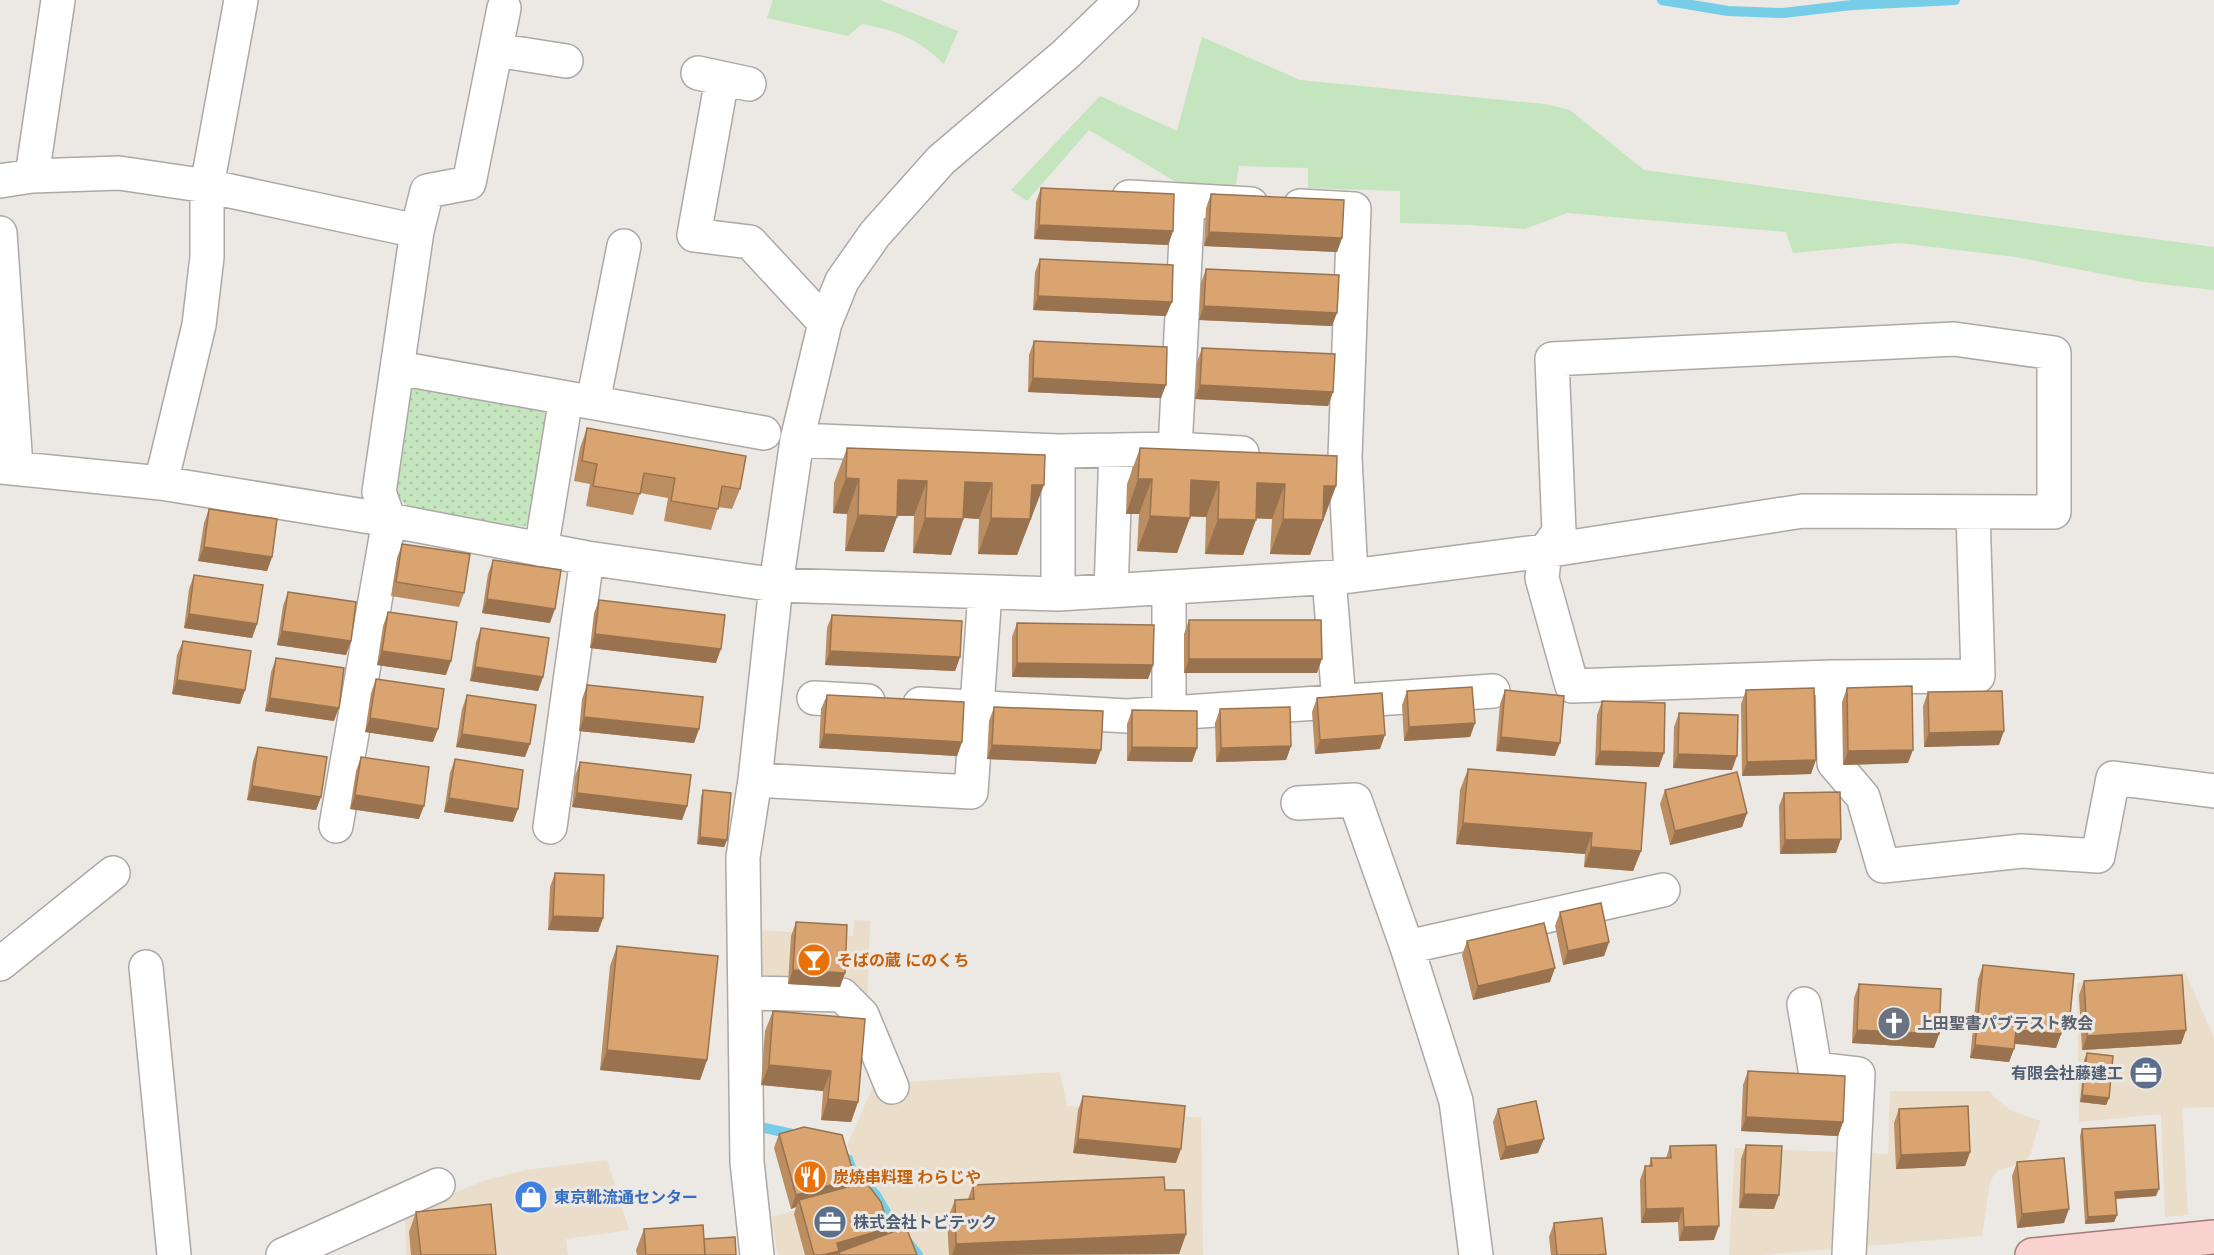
<svg xmlns="http://www.w3.org/2000/svg" width="2214" height="1255" font-family="'Varela Round','Noto Sans JP',sans-serif">
<style>
.commercial{fill:#eaddc9}
.grass{fill:#c4e5bd}
.park{fill:url(#park-dots)}
.lines{fill:none;stroke-linecap:round;stroke-linejoin:round}
.stream{stroke:#75cde7;stroke-width:10}
.minor-casing{stroke:#aca8a5;stroke-width:36}
.major-casing{stroke:#a47976;stroke-width:36}
.minor{stroke:#fff;stroke-width:33}
.major{stroke:#f9d2d0;stroke-width:33}
.wall{fill:#bb8d61}
.shaded-wall{fill:#99734f}
.building{fill:#daa471;stroke:#99734f;stroke-width:1.5}
.labels{text-anchor:middle;stroke-width:6;stroke-linejoin:round;paint-order:stroke}
.food-label{font-size:16px;font-weight:bold;fill:#c56008;stroke:#ece8e4;text-anchor:start}
.worship-label{font-size:16px;font-weight:bold;fill:#5b616d;stroke:#ece8e4;text-anchor:start}
.service-label{font-size:16px;font-weight:bold;fill:#4e5e75;stroke:#ece8e4;text-anchor:end}
.shop-label{font-size:16px;font-weight:bold;fill:#366cbe;stroke:#ece8e4;text-anchor:start}
</style>
<defs>
<pattern id="park-dots" width="8" height="8" patternUnits="userSpaceOnUse" patternTransform="scale(1.5)"><rect width="8" height="8" fill="#c4e5bd"/><path d="M2 2h.1M6 6h.1" fill="none" stroke="#a7c3a1" stroke-width="1.8" stroke-linecap="round"/></pattern>
</defs>
<rect width="100%" height="100%" fill="#ece8e4"/>
<path class="commercial" d="M854 920 870 921 867 1007 758 985 760 930 853 936Z
M2185 972 2214 1038V1107L2182 1108 2188 1215 2165 1217 2161 1114 2079 1122 2077 983Z
M1060 1072 1067 1106 1201 1118 1203 1255H922L896 1221 879 1193 854 1164 847 1145 874 1084Z
M1890 1091H1990L1994 1097 2010 1110 2040 1121 2030 1155 2023 1162 1997 1171 1990 1181 1982 1236 1762 1255H1729L1735 1148 1888 1154Z
M607 1160 629 1230 566 1239 568 1255H406L405 1214 483 1181 526 1170Z
M866 1191 873 1199 900 1239 860 1255H778L771 1217Z"/>
<path class="grass" d="M773 0H880L958 31 944 64C916 38 899 31 862 24L848 36 767 18Z
M1202 37 1300 80 1545 104 1570 110 1644 170 2214 247V290L2143 282 2016 257 1899 243 1793 253 1786 232 1567 213 1525 229 1470 225 1400 223V191L1308 188V168L1239 166 1235 190 1188 189 1089 130 1027 201 1011 190 1100 96 1177 131Z"/>
<path class="park" d="M419 379 556 413 539 511 524 527 410 510 394 492 408 387Z"/>
<g class="lines">
<path class="stream" d="M1662 0 1728 11 1783 13 1852 5 1955 0
M765 1128 797 1135
M848 1159 852 1170 876 1195 893 1224 918 1255"/>
<defs>
<path id="minor" d="M496 50 566 61
M698 73 749 84
M722 79 694 235 750 242 825 323
M32 176 58 0
M0 181 32 176 119 173 207 186 417 231
M1129 197 1251 204
M1300 206 1354 209 1345 458 1351 576
M0 233 16 467
M398 368 764 433
M593 402 624 246
M797 440 1058 451 1175 449 1242 453
M1175 449 1188 201
M0 467 161 483 389 520 587 558 776 585 1058 594 1351 576 1545 551 1803 511 2054 512V353L1954 339 1552 359 1559 532 1545 551 1542 578 1572 686 1832 677 1978 676 1973 512
M161 483 199 325 207 257V186L241 0
M541 550 566 398
M1329 578 1339 702
M1169 588V714
M1111 591 1116 450
M1058 594V451
M1832 677 1834 763 1863 797 1883 866 2022 851 2098 856 2113 778 2214 791
M814 698 868 701
M920 704 1127 716 1493 691
M755 780 971 792 985 592
M1298 803 1355 800 1407 947 1456 1101 1476 1255
M336 826 389 520 379 492 417 231 427 191 469 183 504 8
M550 827 587 558
M1407 947 1663 890
M0 964 113 873
M146 967 174 1255
M745 993 842 995 862 1015 892 1087
M1804 1004 1815 1069 1858 1074 1849 1255
M283 1255 438 1185
M757 1255 747 1162 743 857 755 780 776 585 797 440 825 323 842 281 875 234 941 160 1066 54 1122 0"/>
<path id="major" d="M2032 1255 2214 1237"/>
</defs>
<use href="#minor" class="minor-casing"/>
<use href="#major" class="major-casing"/>
<use href="#minor" class="minor"/>
<use href="#major" class="major"/>
</g>
<path class="wall" d="M1041 188 1173 231 1168 245 1034 239 1036 202Z
M1211 194 1342 238 1337 252 1204 246 1206 208Z
M1040 259 1166 316 1033 310 1035 272Z
M1206 269 1332 326 1199 320 1201 283Z
M1034 341 1161 398 1028 392 1029 355Z
M1202 348 1333 392 1328 406 1195 399 1197 362Z
M587 428 740 489 732 509 718 507 711 530 664 521 668 498 640 493 633 515 586 506 590 484 574 481 580 448Z
M847 448 1045 455 1031 520H1030L1017 555 978 554 979 519 964 518 951 555 913 553 914 516H897L884 552 845 551 847 514 833 513 834 483Z
M1140 448 1336 486 1310 555 1270 554 1272 519 1256 518 1243 555 1205 554 1206 517 1190 516 1177 553 1137 551 1139 514H1126L1127 484Z
M209 509 272 557 267 571 198 561 204 523Z
M402 544 464 593 459 607 391 596 397 558Z
M493 560 550 623 482 613 488 574Z
M194 575 257 624 252 638 184 628 189 589Z
M288 592 351 641 346 655 277 645 283 606Z
M599 600 716 663 590 648 594 613Z
M388 612 446 675 377 665 383 626Z
M832 615 960 657 955 671 825 665 827 628Z
M1189 620 1317 673H1184V634Z
M1017 623 1153 665 1148 679 1012 677V637Z
M481 628 543 677 538 691 470 681 476 642Z
M183 641 245 690 240 704 172 694 177 655Z
M276 658 334 721 265 711 271 672Z
M376 679 433 742 365 732 371 693Z
M587 685 699 729 694 743 579 731 582 699Z
M1847 688 1908 763 1843 765 1842 702Z
M1505 690 1555 756 1496 751 1500 704Z
M1746 690 1811 774 1742 776 1741 704Z
M1407 691 1475 723 1470 737 1404 741 1402 705Z
M1928 692 1999 745 1924 747 1923 706Z
M467 695 525 757 456 747 462 709Z
M827 695 962 742 957 756 819 748 821 709Z
M1317 698 1380 749 1315 754 1312 712Z
M1602 701 1659 767 1595 765 1597 715Z
M994 707 1096 764 987 759 989 721Z
M1220 709 1291 746 1286 760 1216 762 1215 723Z
M1132 710 1197 748 1192 762 1127 761V724Z
M1679 713 1732 770 1673 768 1674 727Z
M258 747 321 797 316 810 247 800 253 761Z
M361 757 419 819 350 809 356 771Z
M455 759 513 822 444 812 450 773Z
M580 762 687 806 682 820 572 807 575 776Z
M1468 769 1641 851 1633 871 1584 867 1585 854 1456 844 1460 790Z
M703 790 727 840 724 847 697 844 701 797Z
M1665 790 1747 813 1742 827 1670 845 1660 804Z
M1784 793 1836 853 1780 854 1779 806Z
M555 873 603 918 598 932 548 930 550 887Z
M1560 912 1609 942 1604 956 1563 965 1555 926Z
M796 922 845 973 840 987 788 984 791 936Z
M1467 941 1550 982 1473 1000 1462 955Z
M617 946 707 1060 700 1080 600 1070 610 966Z
M1983 965 2070 1016 2065 1030 2061 1029V1034L2056 1048 2015 1044 2009 1062 1970 1058 1978 979Z
M2084 981 2186 1030 2181 1044 2082 1050 2079 995Z
M1859 984 1939 1034 1934 1048 1852 1043 1854 998Z
M773 1011 858 1102 851 1122 821 1120 823 1091 761 1085 765 1031Z
M2087 1053 2109 1098 2106 1105 2080 1102 2084 1060Z
M1748 1071 1843 1122 1838 1136 1741 1131 1743 1085Z
M1083 1096 1176 1163 1073 1153 1078 1110Z
M1498 1109 1538 1153 1500 1160 1493 1122Z
M1899 1109 1970 1152 1965 1166 1896 1169 1894 1123Z
M2082 1129 2156 1196 2115 1199 2117 1215 2114 1222 2085 1224 2080 1136Z
M779 1134 855 1178 853 1185 889 1228 887 1234 917 1255H805L794 1214 796 1207 791 1209 774 1148Z
M1746 1145 1774 1209 1739 1208 1741 1159Z
M1670 1146 1714 1240 1679 1241 1678 1222 1641 1223 1640 1180 1645 1166H1649L1651 1158H1666Z
M2017 1162 2064 1223 2017 1228 2012 1176Z
M973 1185 1165 1190 1186 1234 1179 1254 949 1255 947 1220 955 1200 968 1199Z
M416 1212 496 1255H411L409 1232Z
M1554 1223 1606 1254V1255H1551L1549 1237Z
M644 1229 704 1239 736 1255H637L636 1250Z"/>
<path class="shaded-wall" d="M1039 225 1173 231 1168 245 1034 239Z
M1209 232 1342 238 1337 252 1204 246Z
M1038 296 1172 302 1166 316 1033 310Z
M1204 306 1337 313 1332 326 1199 320Z
M1033 378 1166 385 1161 398 1028 392Z
M1200 385 1333 392 1328 406 1195 399Z
M846 478 859 479 847 514 833 513Z
M1138 479H1152L1139 514H1126Z
M898 480 927 481 914 516 886 515Z
M1191 480 1219 482 1206 517 1178 516Z
M965 482 992 483 979 519 952 517Z
M1257 483 1285 484 1272 519 1244 518Z
M1032 485H1044L1017 555 978 554 991 518Z
M1324 486H1336L1310 555 1270 554 1283 519Z
M858 515 897 517 884 552 845 551Z
M1150 516 1190 518 1177 553 1137 551Z
M925 518 963 519 951 555 913 553Z
M1218 519 1256 520 1243 555 1205 554Z
M204 547 272 557 267 571 198 561Z
M487 599 555 609 550 623 482 613Z
M189 614 257 624 252 638 184 628Z
M282 631 351 641 346 655 277 645Z
M595 634 721 649 716 663 590 648Z
M382 651 451 661 446 675 377 665Z
M830 651 960 657 955 671 825 665Z
M1189 659H1322L1317 673H1184Z
M1017 663 1153 665 1148 679 1012 677Z
M475 667 543 677 538 691 470 681Z
M177 680 245 690 240 704 172 694Z
M270 698 339 708 334 721 265 711Z
M584 717 699 729 694 743 579 731Z
M370 718 438 729 433 742 365 732Z
M1475 723 1470 737 1404 741 1409 727Z
M2004 731 1999 745 1924 747 1929 733Z
M462 734 530 744 525 757 456 747Z
M824 734 962 742 957 756 819 748Z
M1385 735 1380 749 1315 754 1320 740Z
M1501 737 1560 743 1555 756 1496 751Z
M992 745 1101 750 1096 764 987 759Z
M1291 746 1286 760 1216 762 1221 748Z
M1132 747 1197 748 1192 762 1127 761Z
M1913 750 1908 763 1843 765 1848 751Z
M1600 751 1664 753 1659 767 1595 765Z
M1678 754 1737 756 1732 770 1673 768Z
M1816 760 1811 774 1742 776 1747 762Z
M252 786 321 797 316 810 247 800Z
M577 793 687 806 682 820 572 807Z
M355 795 424 806 419 819 350 809Z
M449 798 518 809 513 822 444 812Z
M1747 813 1742 827 1670 845 1675 831Z
M1463 823 1592 833 1585 854 1456 844Z
M700 837 727 840 724 847 697 844Z
M1841 839 1836 853 1780 854 1785 840Z
M1591 847 1641 851 1633 871 1584 867Z
M553 916 603 918 598 932 548 930Z
M1609 942 1604 956 1563 965 1568 951Z
M1555 968 1550 982 1473 1000 1478 986Z
M793 970 845 973 840 987 788 984Z
M1857 1030 1939 1034 1934 1048 1852 1043Z
M2016 1030 2061 1034 2056 1048 2011 1043Z
M2186 1030 2181 1044 2082 1050 2087 1036Z
M1975 1045 2014 1049 2009 1062 1970 1058Z
M607 1050 707 1060 700 1080 600 1070Z
M769 1065 831 1071 823 1091 761 1085Z
M2082 1095 2109 1098 2106 1105 2080 1102Z
M828 1099 858 1102 851 1122 821 1120Z
M1746 1117 1843 1122 1838 1136 1741 1131Z
M1078 1139 1181 1149 1176 1163 1073 1153Z
M1544 1139 1538 1153 1500 1160 1506 1147Z
M1970 1152 1965 1166 1896 1169 1901 1155Z
M855 1178 850 1192 799 1200 796 1207 791 1209 796 1195Z
M2159 1189 2156 1196 2112 1199 2115 1192Z
M1744 1194 1779 1195 1774 1209 1739 1208Z
M1683 1208 1678 1222 1641 1223 1646 1209Z
M2069 1209 2064 1223 2017 1228 2022 1214Z
M2117 1215 2114 1222 2085 1224 2088 1217Z
M1719 1226 1714 1240 1679 1241 1684 1227Z
M889 1228 884 1242 839 1252 838 1255H823L837 1243Z
M1186 1234 1179 1254 952 1255 956 1244Z"/>
<path class="building" d="M1041 188 1174 194 1173 231 1039 225Z
M1211 194 1344 200 1342 238 1209 232Z
M1040 259 1173 265 1172 302 1038 296Z
M1206 269 1339 275 1337 313 1204 306Z
M1034 341 1167 347 1166 385 1033 378Z
M1202 348 1335 354 1333 392 1200 385Z
M587 428 746 456 740 489 722 486 718 509 671 501 675 478 644 473 640 494 593 486 597 464 582 461Z
M847 448 1045 455 1044 485H1032L1030 519 991 518 992 483 965 482 963 519 925 518 927 481 898 480 897 517 858 515 859 479 846 478Z
M1140 448 1337 456 1336 486H1324L1323 520 1283 519 1285 484 1257 483 1256 520 1218 519 1219 482 1191 480 1190 518 1150 516 1152 479H1138Z
M209 509 277 519 272 557 204 547Z
M402 544 470 554 464 593 396 582Z
M493 560 561 570 555 609 487 599Z
M194 575 263 585 257 624 189 614Z
M288 592 356 602 351 641 282 631Z
M599 600 725 615 721 649 595 634Z
M388 612 457 622 451 661 382 651Z
M832 615 962 621 960 657 830 651Z
M1189 620H1321L1322 659H1189Z
M1017 623 1154 625 1153 665 1017 663Z
M481 628 549 638 543 677 475 667Z
M183 641 251 651 245 690 177 680Z
M276 658 344 668 339 708 270 698Z
M376 679 444 689 438 729 370 718Z
M587 685 703 697 699 729 584 717Z
M1912 686 1913 750 1848 751 1847 688Z
M1472 687 1475 723 1409 727 1407 691Z
M1814 688 1816 760 1747 762 1746 690Z
M1505 690 1564 696 1560 743 1501 737Z
M2002 691 2004 731 1929 733 1928 692Z
M1382 693 1385 735 1320 740 1317 698Z
M467 695 536 705 530 744 462 734Z
M827 695 964 702 962 742 824 734Z
M1602 701 1665 703 1664 753 1600 751Z
M994 707 1103 711 1101 750 992 745Z
M1290 707 1291 746 1221 748 1220 709Z
M1132 710 1197 711V748L1132 747Z
M1679 713 1738 715 1737 756 1678 754Z
M258 747 327 757 321 797 252 786Z
M361 757 429 767 424 806 355 795Z
M455 759 523 770 518 809 449 798Z
M580 762 691 775 687 806 577 793Z
M1468 769 1646 783 1641 851 1591 847 1592 833 1463 823Z
M1737 772 1747 813 1675 831 1665 790Z
M703 790 731 793 727 840 700 837Z
M1840 792 1841 839 1785 840 1784 793Z
M555 873 604 875 603 918 553 916Z
M1601 903 1609 942 1568 951 1560 912Z
M796 922 847 925 845 973 793 970Z
M1544 923 1555 968 1478 986 1467 941Z
M617 946 718 956 707 1060 607 1050Z
M1983 965 2074 974 2070 1016 2062 1015 2061 1034 2016 1030 2014 1049 1975 1045Z
M2182 975 2186 1030 2087 1036 2084 981Z
M1859 984 1941 989 1939 1034 1857 1030Z
M773 1011 865 1019 858 1102 828 1099 831 1071 769 1065Z
M2087 1053 2113 1056 2109 1098 2082 1095Z
M1748 1071 1845 1076 1843 1122 1746 1117Z
M1083 1096 1185 1106 1181 1149 1078 1139Z
M1536 1101 1544 1139 1506 1147 1498 1109Z
M1968 1106 1970 1152 1901 1155 1899 1109Z
M2155 1125 2159 1189 2115 1192 2117 1215 2088 1217 2082 1129Z
M804 1127 842 1135 855 1178 796 1195 779 1134Z
M1716 1145 1719 1226 1684 1227 1683 1208 1646 1209 1645 1166H1652L1651 1158H1671L1670 1146Z
M1746 1145 1782 1146 1779 1195 1744 1194Z
M2064 1158 2069 1209 2022 1214 2017 1162Z
M1164 1177 1165 1190H1184L1186 1234 956 1244 955 1200 974 1199 973 1185Z
M866 1182 881 1202 889 1228 837 1243 839 1251 823 1255H814L799 1200Z
M491 1204 496 1255H421L416 1212Z
M1602 1218 1606 1254 1598 1255H1557L1554 1223Z
M703 1225 705 1255H646L644 1229Z
M906 1227 917 1255H840L839 1252Z
M735 1237 736 1255H705L704 1239Z"/>
<defs>
<symbol id="bar-disc" viewBox="-11 -11 22 22"><circle r="9.5" fill="#e8710a" stroke="#ece8e4"/><path d="M-6-5H6L.8 .8V4.5H3.5V6h-7V4.5H-.8V.8Z" fill="#fff"/></symbol>
<symbol id="church-disc" viewBox="-11 -11 22 22"><circle r="9.5" fill="#6b7280" stroke="#ece8e4"/><path d="M-1.2-6h2.4v3.5h3.3v2.4h-3.3V6h-2.4V-.1h-3.3v-2.4h3.3Z" fill="#fff"/></symbol>
<symbol id="office-disc" viewBox="-11 -11 22 22"><circle r="9.5" fill="#5c6f8a" stroke="#ece8e4"/><path d="M-6-3h4V-5.5h4V-3h4V5H-6ZM-1-4.5V-3h2v-1.5ZM-6 0V1H6V0Z" fill="#fff"/></symbol>
<symbol id="restaurant-disc" viewBox="-11 -11 22 22"><circle r="9.5" fill="#e8710a" stroke="#ece8e4"/><path d="M-5-6h1v4h1v-4h1v4h1v-4h1v5L-1.5 .5V6h-2V.5L-5-1ZM5-6V6H3V1.5H1.5Q1.5-4 5-6Z" fill="#fff"/></symbol>
<symbol id="shop-disc" viewBox="-11 -11 22 22"><circle r="9.5" fill="#3f7fe0" stroke="#ece8e4"/><path d="M-5-2.5h2.3a2.7 3.5 0 0 1 5.4 0H5L5.5 6h-11ZM-1.5-2.5h3a1.5 2.3 0 0 0-3 0Z" fill="#fff"/></symbol>
</defs>
<g fill-rule="evenodd">
<use href="#bar-disc" x="795" y="941" width="38" height="38"/>
<use href="#church-disc" x="1875" y="1004" width="38" height="38"/>
<use href="#office-disc" x="2127" y="1054" width="38" height="38"/>
<use href="#restaurant-disc" x="791" y="1158" width="38" height="38"/>
<use href="#shop-disc" x="512" y="1178" width="38" height="38"/>
<use href="#office-disc" x="811" y="1203" width="38" height="38"/>
</g>
<g class="labels">
<g class="food-label">
<text x="837" y="966">そばの蔵 にのくち</text>
<text x="833" y="1183">炭焼串料理 わらじや</text>
</g>
<g class="worship-label">
<text x="1917" y="1029">上田聖書パブテスト教会</text>
</g>
<g class="service-label">
<text x="2123" y="1079">有限会社藤建工</text>
<text x="853" y="1228" text-anchor="start">株式会社トビテック</text>
</g>
<g class="shop-label">
<text x="554" y="1203">東京靴流通センター</text>
</g>
</g>
</svg>
